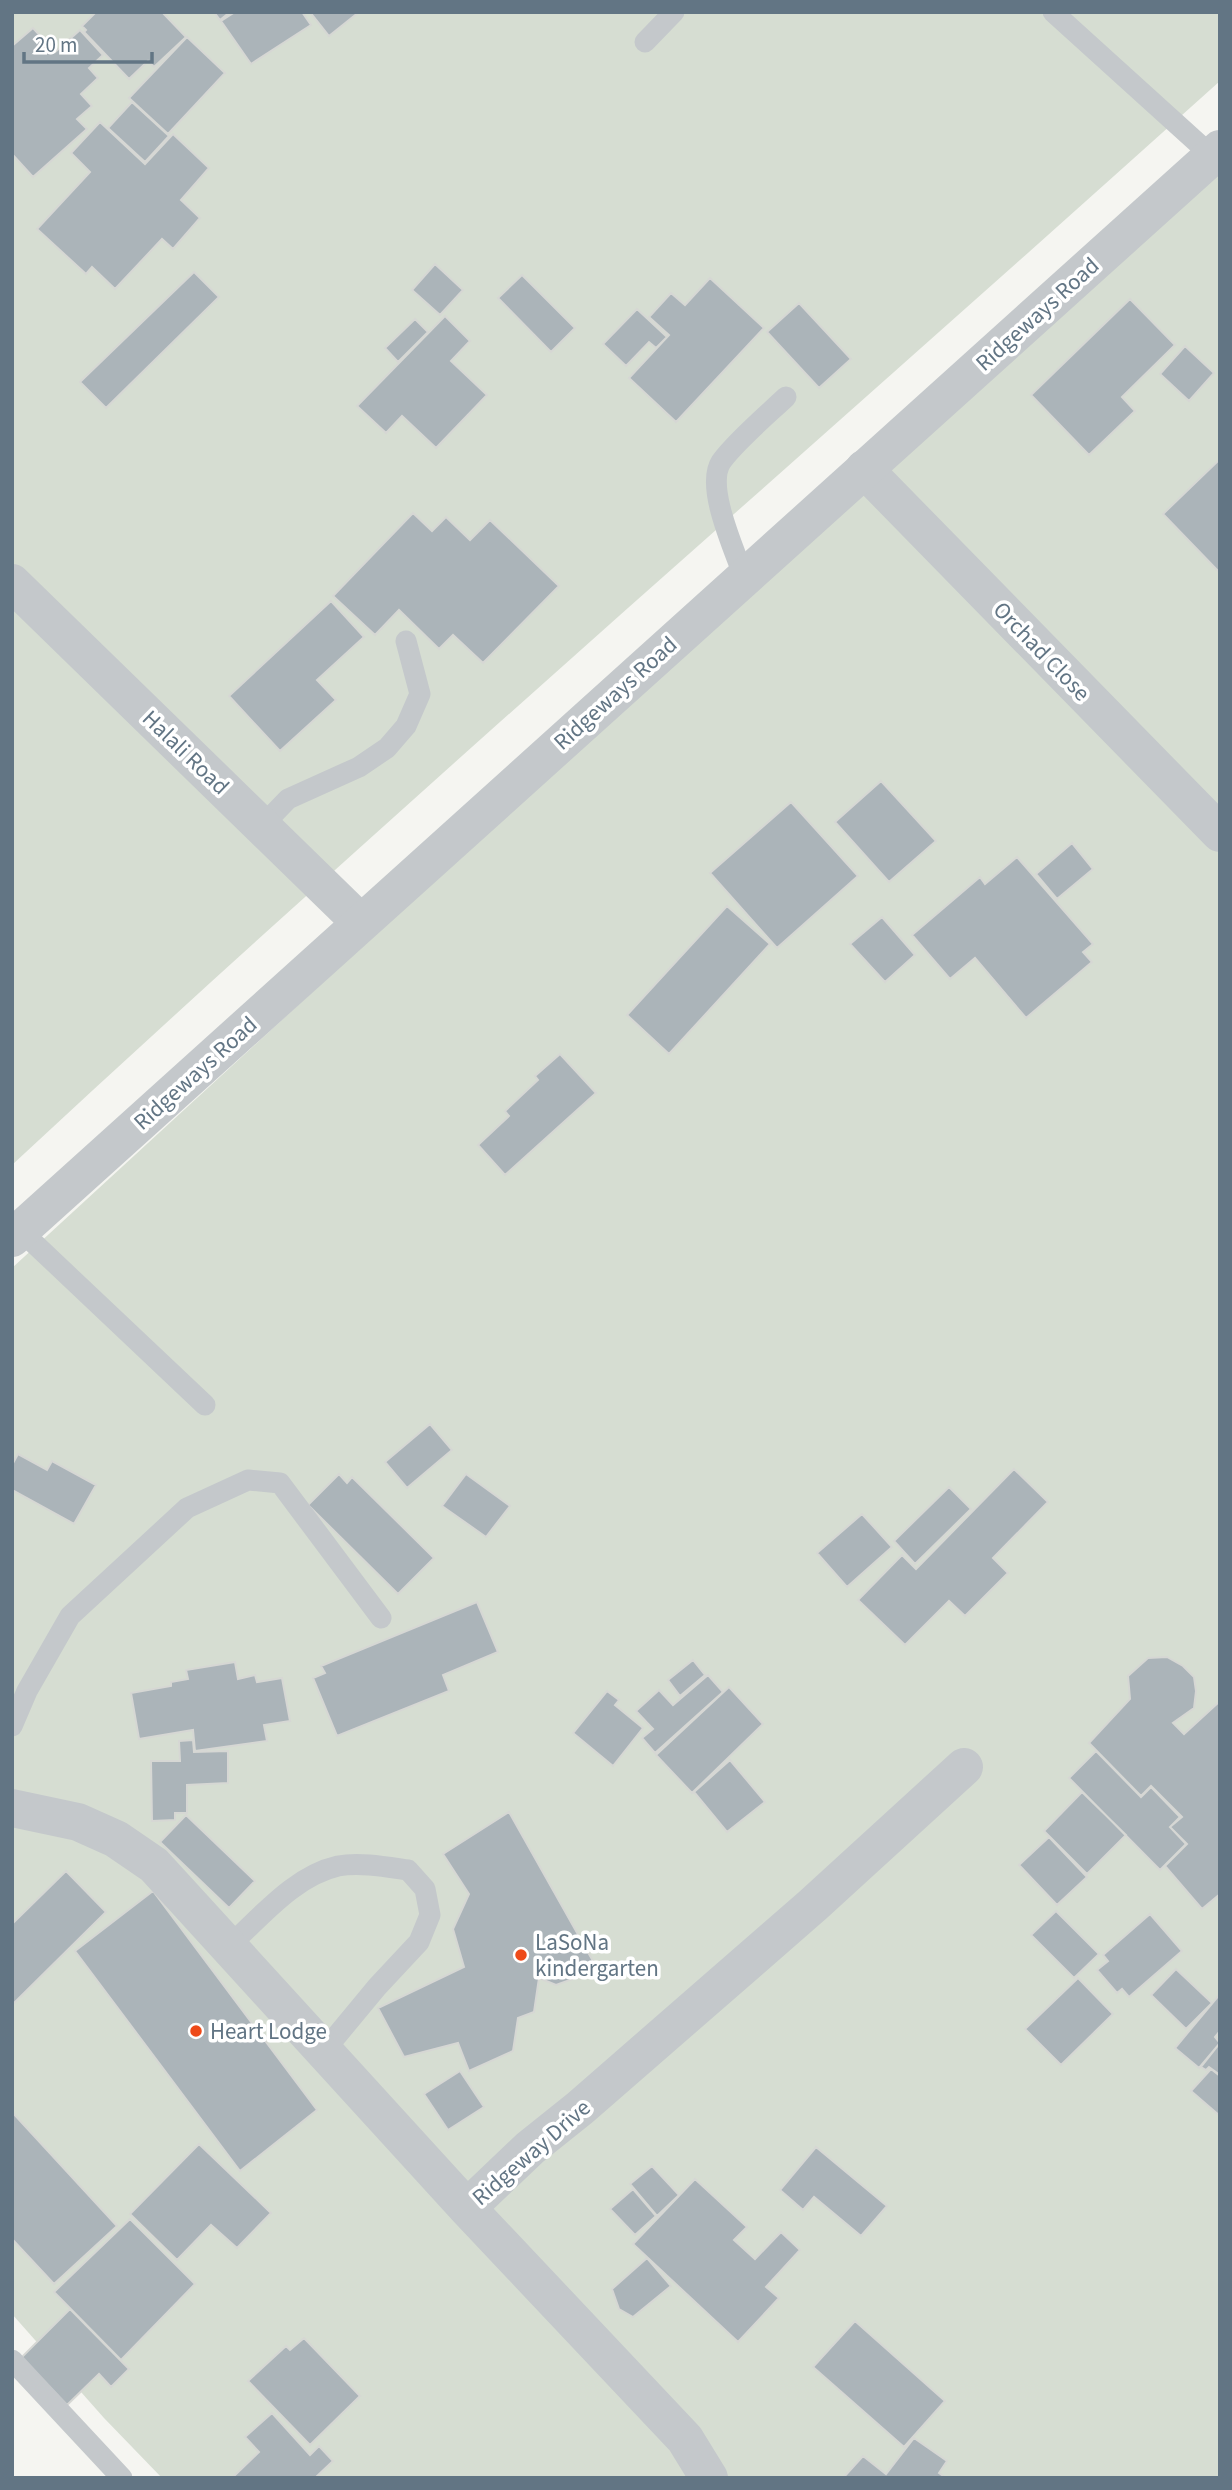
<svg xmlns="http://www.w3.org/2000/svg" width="1232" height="2490" font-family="'Source Sans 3',sans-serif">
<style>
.green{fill:#d6ddd2}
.building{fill:#abb4b9;stroke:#d6d7d4;stroke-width:2}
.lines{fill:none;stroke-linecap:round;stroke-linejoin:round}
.service{stroke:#c4c8cb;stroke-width:21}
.minor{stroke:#c4c8cb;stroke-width:38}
.tertiary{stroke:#c4c8cb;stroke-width:38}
.poi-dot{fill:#ee4a19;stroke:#fff;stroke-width:2.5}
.labels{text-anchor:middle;stroke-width:7;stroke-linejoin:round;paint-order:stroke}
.street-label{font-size:23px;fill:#627584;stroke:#fff}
.poi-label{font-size:23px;fill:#627584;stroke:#fff;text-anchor:start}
</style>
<rect width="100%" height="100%" fill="#f5f5f1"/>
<path class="green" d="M12 12H1220V81C818 443 408 797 12 1165Z
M1220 158V2478H162L104 2418 12 2314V1268Z"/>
<path class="building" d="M96 12H162L186 37 154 67 148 61 129 79 84 32 86 30 82 26Z
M214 12H230L220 20Z
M235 12H302L311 25 251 64 221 21Z
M310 12H359L329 36Z
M33 28 55 52 80 30 103 55 89 68 98 78 81 94 92 106 77 119 87 129 33 177 12 154V46Z
M187 37 225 73 168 134 129 98Z
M132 102 169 136 145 162 108 128Z
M100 122 145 164 173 134 209 168 181 200 200 218 173 249 162 239 115 289 92 267 86 274 37 229 90 172 71 153Z
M435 264 463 290 440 315 412 290Z
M194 272 219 297 106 408 80 382Z
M522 275 575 328 551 352 498 298Z
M710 278 764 328 676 422 629 378 669 335 649 317 671 293 685 305Z
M1130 299 1175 345 1122 397 1135 411 1089 455 1031 395Z
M799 303 851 359 819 388 767 332Z
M637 309 667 337 656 348 649 342 626 366 603 344Z
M445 316 470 341 451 361 487 395 436 448 402 416 386 433 357 406Z
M415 319 428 332 398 362 385 348Z
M1185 346 1214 373 1189 401 1160 374Z
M1220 459V573L1163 514Z
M413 513 432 531 446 517 470 540 490 520 559 586 483 663 453 635 439 649 399 610 375 635 333 596Z
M331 601 364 637 317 680 336 700 280 751 229 696Z
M881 781 936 841 889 882 835 822Z
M791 802 858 876 777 948 710 873Z
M1072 843 1093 869 1057 899 1036 874Z
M1017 857 1093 944 1083 952 1092 962 1026 1018 975 958 950 979 912 935 980 877 985 884Z
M727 906 770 944 669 1054 627 1015Z
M882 917 915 955 885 982 850 944Z
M560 1054 596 1093 505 1175 478 1145 509 1116 505 1111 538 1080 535 1076Z
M430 1424 452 1450 407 1488 385 1462Z
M18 1454 47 1470 52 1461 96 1485 74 1524 12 1490V1465Z
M1014 1469 1048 1502 993 1558 1008 1573 965 1616 949 1601 905 1645 858 1600 902 1555 916 1569Z
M339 1474 347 1483 352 1477 434 1558 398 1594 308 1505Z
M466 1474 510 1506 486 1537 442 1506Z
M949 1487 971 1509 915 1564 894 1541Z
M862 1514 892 1547 847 1587 817 1553Z
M477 1602 498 1652 443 1675 449 1691 337 1736 313 1678 325 1673 321 1666Z
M1167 1657 1183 1666 1194 1677 1196 1691 1194 1708 1173 1723 1184 1734 1220 1701V1894L1202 1909 1165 1866 1187 1844 1170 1827 1182 1817 1151 1786 1141 1796 1089 1743 1130 1699 1128 1676 1148 1658Z
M693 1660 705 1675 680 1696 668 1680Z
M235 1662 238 1679 255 1675 257 1682 282 1678 290 1721 264 1725 267 1741 195 1751 193 1730 139 1739 131 1693 171 1686V1682L188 1679 186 1670Z
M708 1675 723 1692 655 1753 642 1738 653 1729 636 1711 659 1690 673 1705Z
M729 1687 763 1724 692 1793 656 1755Z
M607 1691 619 1700 615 1705 643 1728 613 1766 573 1733Z
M193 1740 194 1752 228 1751V1783L187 1785V1813H175V1820L152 1821 151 1761H180L179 1741Z
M1096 1751 1141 1797 1151 1787 1180 1817 1170 1827 1186 1844 1160 1870 1069 1778Z
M730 1760 765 1802 727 1832 694 1792Z
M1082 1792 1126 1835 1087 1874 1044 1831Z
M509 1812 598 1970 556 1985 539 1978 534 2012 518 2018 513 2051 469 2071 458 2043 404 2057 378 2008 464 1967 453 1929 469 1894 443 1854Z
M186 1815 255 1881 229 1908 160 1842Z
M1049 1837 1087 1877 1057 1905 1019 1865Z
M66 1871 106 1912 12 2005V1924Z
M153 1891 317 2110 240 2171 75 1951Z
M1056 1911 1099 1954 1074 1978 1031 1935Z
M1150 1914 1182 1951 1129 1997 1122 1989 1117 1993 1097 1970 1108 1961 1103 1955Z
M1176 1969 1212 2003 1186 2029 1151 1995Z
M1078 1978 1113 2014 1061 2065 1025 2029Z
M1220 1994V2031L1215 2037 1220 2043 1199 2068 1175 2048Z
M1220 2043V2075L1209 2067 1206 2070 1201 2067Z
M1211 2069 1220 2076V2116L1191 2091Z
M460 2071 484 2107 448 2130 424 2094Z
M12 2112 117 2226 54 2284 12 2239Z
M199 2144 271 2213 237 2248 211 2225 177 2260 130 2214Z
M816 2147 887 2206 861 2236 814 2197 803 2210 780 2190Z
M652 2166 679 2195 657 2216 630 2184Z
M695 2179 747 2227 734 2240 755 2259 781 2232 800 2250 766 2287 779 2298 738 2342 633 2244Z
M633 2189 656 2216 635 2235 610 2209Z
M130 2219 195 2284 121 2360 54 2292Z
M647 2258 671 2286 633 2317 619 2309 612 2289Z
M70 2309 129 2369 111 2387 99 2374 67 2405 21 2358Z
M855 2321 945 2401 904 2447 813 2367Z
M304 2338 360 2396 310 2445 248 2381 286 2346 290 2350Z
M272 2413 310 2455 319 2446 333 2461 315 2478H232L259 2452 245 2437Z
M914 2438 947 2461 939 2473 946 2478H843L863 2456 886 2474Z"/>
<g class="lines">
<path class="service" d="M1053 12 1212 156
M645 42 674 12
M744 577C735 551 705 487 721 462 734 443 768 414 786 397
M262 826 288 799 359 767 387 748 406 726 420 694 406 641
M21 1231 205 1405
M12 1726 27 1691 70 1616 187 1508 248 1480 280 1483 381 1618
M229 1946C261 1917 294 1876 338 1866 360 1862 387 1867 408 1870L425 1889 430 1915 419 1942 377 1987 324 2051
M12 2360 122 2478"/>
<path class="minor" d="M864 469 1220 833
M12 583 360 922
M12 1808 78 1822 116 1839 154 1865 467 2208 685 2439 709 2478
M467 2208 530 2148 580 2108 813 1905 964 1767"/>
<path class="tertiary" d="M12 1238 1220 149"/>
</g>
<g class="poi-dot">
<circle cx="521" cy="1955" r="7"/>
<circle cx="196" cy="2031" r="7"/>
</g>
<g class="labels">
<g class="street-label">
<text transform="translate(1037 314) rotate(-42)" y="8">Ridgeways Road</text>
<text transform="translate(1042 651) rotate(46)" y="8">Orchad Close</text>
<text transform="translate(615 693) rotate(-42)" y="8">Ridgeways Road</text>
<text transform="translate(186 752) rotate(44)" y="8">Halali Road</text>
<text transform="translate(195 1073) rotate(-42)" y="8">Ridgeways Road</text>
<text transform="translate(531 2152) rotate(-41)" y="8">Ridgeway Drive</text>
</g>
<g class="poi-label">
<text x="535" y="1950">LaSoNa<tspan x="535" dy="26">kindergarten</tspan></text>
<text x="210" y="2039">Heart Lodge</text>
</g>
</g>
<rect width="1232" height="2490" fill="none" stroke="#627584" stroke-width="28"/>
<path d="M24 52v10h128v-10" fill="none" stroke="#627584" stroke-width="3.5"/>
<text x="35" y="52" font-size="21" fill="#627584" stroke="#ffffff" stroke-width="5" paint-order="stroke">20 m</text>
</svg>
